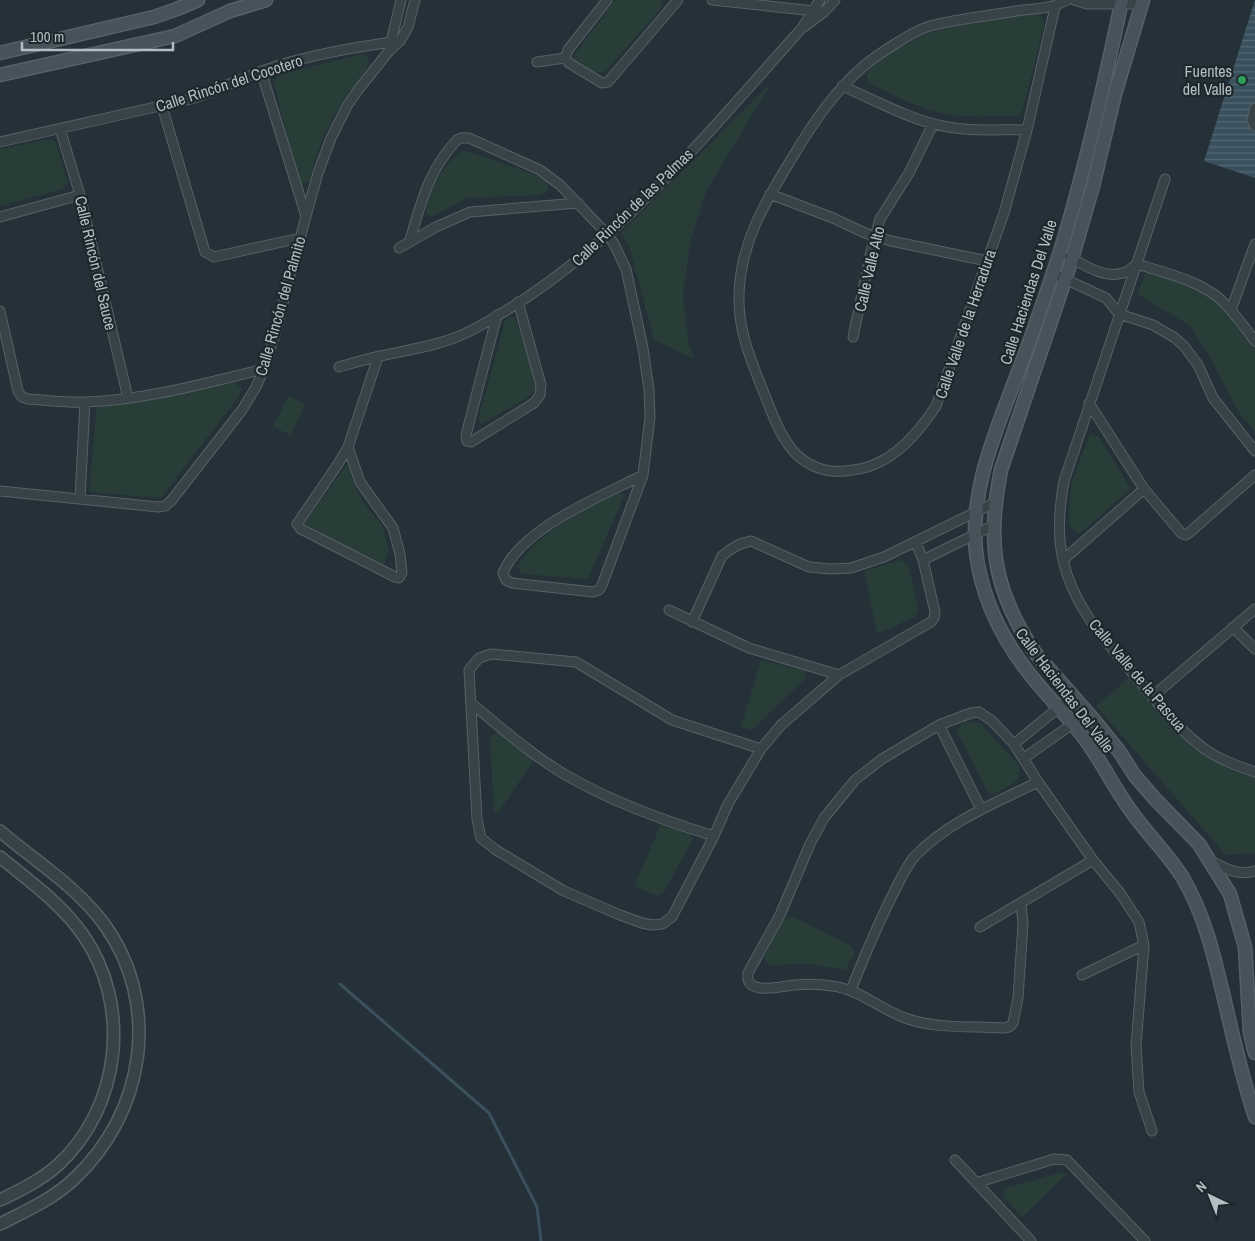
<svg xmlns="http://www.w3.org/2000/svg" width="1255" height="1241" font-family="'Archivo Narrow',sans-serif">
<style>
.green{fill:#293d38}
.water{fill:url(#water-rules)}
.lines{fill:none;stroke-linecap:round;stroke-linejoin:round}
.stream{stroke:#3a515d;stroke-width:3}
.minor-casing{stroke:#566166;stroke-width:11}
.tertiary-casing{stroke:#566166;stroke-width:14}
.secondary-casing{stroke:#566166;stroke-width:15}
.minor{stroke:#384348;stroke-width:9}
.tertiary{stroke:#384348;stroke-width:11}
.secondary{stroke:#46535b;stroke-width:12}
.leisure-dot{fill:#2e9e5b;stroke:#1d282d;stroke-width:2}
.labels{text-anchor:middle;stroke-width:4.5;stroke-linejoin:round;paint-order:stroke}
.poi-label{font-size:16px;fill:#b3bec4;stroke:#1d282d;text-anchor:end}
.street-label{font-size:16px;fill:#b3bec4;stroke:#1d282d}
</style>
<defs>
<pattern id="water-rules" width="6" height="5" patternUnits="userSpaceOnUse" patternTransform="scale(1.25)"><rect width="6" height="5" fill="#3a515d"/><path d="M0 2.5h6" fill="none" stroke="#546873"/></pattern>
</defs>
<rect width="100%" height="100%" fill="#243138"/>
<path class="green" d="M615 0H661L663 1 659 11 605 72C594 74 579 67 573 59L575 54Z
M1033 13H1038L1043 19 1044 26 1022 112 1018 116C996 116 974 118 952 115 923 111 895 96 869 83L867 77 869 67 885 54 928 33 1002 17Z
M362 54 367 56 369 63C363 77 351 88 343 101 327 125 316 152 310 180L302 184 298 181 274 82 278 75Z
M772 82 707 189 690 242 683 296 689 345 694 359 654 340 630 249 621 233Z
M50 139 56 142 68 183 63 189 0 206V149Z
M464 150 544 178C552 187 549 192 538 195L467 198 435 215 429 216 426 212C427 192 446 160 464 150Z
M1148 268 1202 288 1227 309 1255 346V431L1239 413 1206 350 1189 325 1137 294Z
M509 317 515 318 537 381 534 392 525 399 481 424 478 420 505 321Z
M232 381 242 388 239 396 161 498 89 492 97 404Z
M288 396 305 404 291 435 273 427Z
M1090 434 1099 437 1131 489 1079 534 1069 525 1071 483Z
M348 463 353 482 363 502 382 525 389 550 382 571 305 523Z
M619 492 624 496 588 579 522 574 517 567C540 529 582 513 619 492Z
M901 560 909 566 918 609 915 617 877 634 864 571Z
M761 660 805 671V679L752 730 741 727Z
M1129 678 1186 738 1220 764 1255 778V853L1226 855 1096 706Z
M965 721 980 723 1020 766 1019 779 994 795 987 791 957 731Z
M496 732H504L536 757 498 813 494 812 490 739Z
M662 822 690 834 693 839 664 892 658 896 634 886Z
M793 917 851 946 855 953 845 970 809 964 769 965 764 957 784 919Z
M1062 1172 1067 1174 1022 1217 1004 1197V1189Z"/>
<path class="water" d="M1255 0V178L1204 161Z"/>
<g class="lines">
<path class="stream" d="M340 984 489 1113 537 1207 541 1241"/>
<defs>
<path id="minor" d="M712 0 824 12
M1074 0 1087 4H1142
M1055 7 1027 130 1004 213 936 406C921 429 899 455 873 465 864 469 855 470 845 471 826 473 810 467 796 454 779 436 771 410 762 388 750 358 738 329 739 296 740 243 765 202 792 158 813 123 834 91 866 64 879 54 914 30 930 26 957 19 987 16 1016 11 1036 8 1049 10 1067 0
M804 27 824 12 835 0
M390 46 401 0
M565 58 569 63 602 83 608 82 678 0
M565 58 568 50 607 0
M537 62 565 58
M261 71 306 216
M842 86C875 100 908 119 943 126 970 132 999 129 1027 130
M162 106 205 252 214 257 300 238
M1255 108 1252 120 1255 126
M60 129 80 195 128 398
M0 142 191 99C215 91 238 80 262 71 306 55 354 47 400 41
M1165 179 1064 481C1059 508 1057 534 1063 560 1074 609 1109 645 1140 682 1160 706 1180 731 1206 750 1221 760 1238 766 1255 772
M770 194 833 218 865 233 891 241 987 261
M0 217 80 195
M410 240C421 203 429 169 457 140L461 138H469L540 170 560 185 607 234 614 244 626 269 643 348 649 390 650 417 643 475 602 585 599 590 593 592 512 583 506 580 503 573C521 528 602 496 643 475
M399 248 436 227 470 212 578 203
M1069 257C1084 265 1105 279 1123 273 1128 272 1133 267 1137 264 1163 272 1200 281 1220 299 1233 311 1244 326 1255 341
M1052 273 1106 298 1119 314 1153 325 1175 338 1184 346 1198 365 1213 398 1255 451
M1231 310 1255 244
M0 311 18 391 22 397 28 399C47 400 67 403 86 402 146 400 205 383 264 369
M497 315 466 435 467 441 471 442 534 403 540 395 541 385 518 302
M853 337 871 251 880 219 909 173 933 124
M339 367C353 363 366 359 380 356 412 349 445 345 474 329 607 259 703 138 802 28L820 0
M1089 403 1144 489 1182 534 1186 535 1190 532 1255 475
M348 447 360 482 393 528 400 554 402 573 399 578 395 577 301 529 297 524 338 464 348 447 378 357
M0 491 158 507 165 506 171 501 242 410 256 387 264 369 275 334 306 216 318 173 331 138 347 106 358 90 389 51 400 41 408 27 415 0
M80 498 85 402
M923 560 994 525
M1063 560 1144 489
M669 610 749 648 839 675
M692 622 722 556C731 548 739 543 751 541L809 567 831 569 851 568 884 557 996 502
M1233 627 1255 649
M1152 697 1255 609
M472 704C503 729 537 760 573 779 617 804 665 821 714 836
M939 725 981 809
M1014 744 1073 696
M761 749 672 720 576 662 491 654 479 658 469 670 477 819 481 838 496 850 564 891 620 915 642 923 652 925 662 924 672 917 714 836 728 804 761 749 781 725 839 675 931 622 934 618 935 612 923 560 916 542
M1024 758 1088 713
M1211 861C1226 869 1238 876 1255 871
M1021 903 1023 924 1018 998 1013 1023 1009 1027 1003 1028C971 1026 935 1029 905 1018 880 1009 859 989 832 986 820 984 806 984 794 985 782 986 744 997 748 973L780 915 810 844 824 818 855 780 882 759 939 725 971 713 979 712 991 720 1014 744 1038 782
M980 927 1093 860
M1082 975 1144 945
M851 990C864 957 878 924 894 892 900 881 906 866 915 856 948 822 995 803 1038 782L1093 860 1120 893 1139 922 1144 945 1136 1046 1139 1092 1152 1131
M955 1160 1031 1241
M976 1183 1054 1159 1067 1160 1145 1241"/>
<path id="tertiary" d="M0 831C35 861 76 886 104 924 162 1004 145 1113 74 1179 53 1199 26 1211 0 1224
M0 857C29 881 62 904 83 935 132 1005 121 1107 58 1165 41 1180 21 1190 0 1200"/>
<path id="secondary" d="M1122 0C1104 86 1085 171 1059 255 1047 291 1035 328 1021 364 999 424 969 487 976 552 982 602 1005 645 1037 683 1053 702 1070 719 1085 739 1102 762 1114 788 1131 811 1147 834 1168 854 1183 878 1207 919 1216 965 1227 1011 1235 1046 1244 1083 1255 1117
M1143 0 1115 94 1093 186 1072 259 1001 470C986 543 994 592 1036 654L1094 720 1119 751 1135 776 1155 799 1199 844 1230 894 1245 947 1250 1032 1255 1053
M0 53 154 17 177 9 198 0
M0 75 175 36 230 11 266 0"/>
</defs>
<use href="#minor" class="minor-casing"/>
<use href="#tertiary" class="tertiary-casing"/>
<use href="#secondary" class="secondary-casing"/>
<use href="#minor" class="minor"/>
<use href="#tertiary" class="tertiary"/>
<use href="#secondary" class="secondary"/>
</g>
<circle class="leisure-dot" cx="1242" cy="80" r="5"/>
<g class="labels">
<g class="poi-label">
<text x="1232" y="77">Fuentes<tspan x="1232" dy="18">del Valle</tspan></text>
</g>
<g class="street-label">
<text transform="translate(229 83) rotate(-18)" y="6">Calle Rincón del Cocotero</text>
<text transform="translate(632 207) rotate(-44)" y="6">Calle Rincón de las Palmas</text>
<text transform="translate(96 263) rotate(77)" y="6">Calle Rincón del Sauce</text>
<text transform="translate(869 269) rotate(-77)" y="6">Calle Valle Alto</text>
<text transform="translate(1028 292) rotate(-72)" y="6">Calle Haciendas Del Valle</text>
<text transform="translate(280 306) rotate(-74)" y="6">Calle Rincón del Palmito</text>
<text transform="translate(965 324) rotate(-71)" y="6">Calle Valle de la Herradura</text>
<text transform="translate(1138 675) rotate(50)" y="6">Calle Valle de la Pascua</text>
<text transform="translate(1065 690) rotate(53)" y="6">Calle Haciendas Del Valle</text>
</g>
</g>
<g transform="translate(1210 1196) rotate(317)" stroke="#1d282d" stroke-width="4" paint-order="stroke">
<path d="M0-4L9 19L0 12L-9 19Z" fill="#b3bec4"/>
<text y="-8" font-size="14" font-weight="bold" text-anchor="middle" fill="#b3bec4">N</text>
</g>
<path d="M22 42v8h151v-8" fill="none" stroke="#b3bec4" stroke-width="2.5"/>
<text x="30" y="42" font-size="15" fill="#b3bec4" stroke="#1d282d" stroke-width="4" paint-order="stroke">100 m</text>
</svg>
